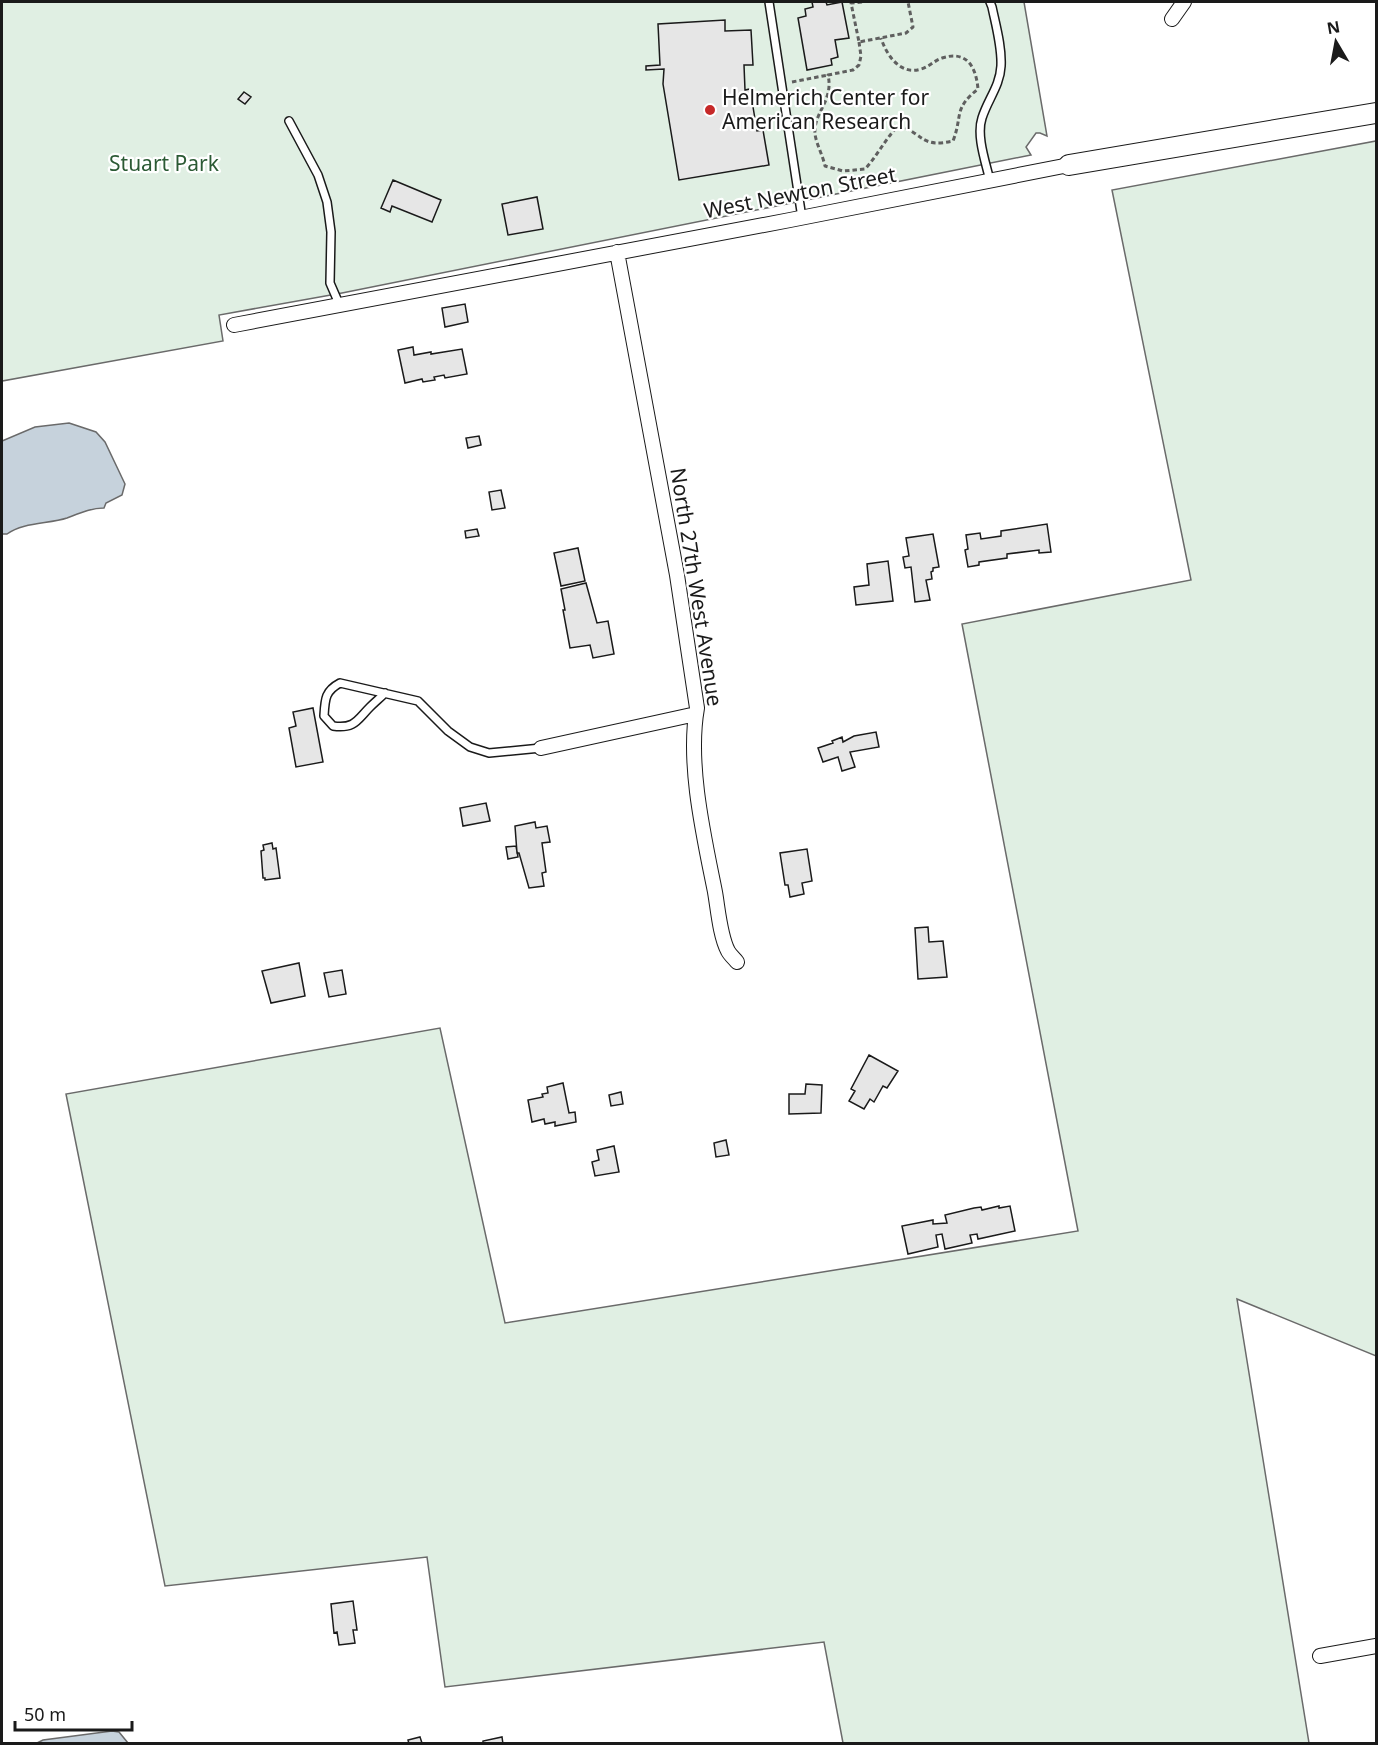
<svg xmlns="http://www.w3.org/2000/svg" width="1378" height="1745" font-family="'Noto Sans',sans-serif">
<style>
.green{fill:#e0efe3;stroke:#6a6a6a;stroke-width:1.5}
.water{fill:#c6d2dc;stroke:#6a6a6a;stroke-width:1.5}
.building{fill:#e6e6e6;stroke:#1a1a1a;stroke-width:1.5}
.lines{fill:none;stroke-linecap:round;stroke-linejoin:round}
.lane-casing{stroke:#1a1a1a;stroke-width:10}
.street-casing{stroke:#1a1a1a;stroke-width:16}
.secondary-casing{stroke:#1a1a1a;stroke-width:22}
.path{stroke:#5f5f5f;stroke-width:3;stroke-dasharray:4.5 3;stroke-linecap:butt}
.lane{stroke:#fff;stroke-width:7}
.street{stroke:#fff;stroke-width:14}
.secondary{stroke:#fff;stroke-width:20}
.poi-dot{fill:#c62828;stroke:#fff;stroke-width:2}
.labels{text-anchor:middle;stroke-width:4.5;stroke-linejoin:round;paint-order:stroke}
.poi-label{font-size:21px;fill:#1a1a1a;stroke:#fff;text-anchor:start}
.park-label{font-size:21px;fill:#2b5a34;stroke:#fff}
.street-label{font-size:21px;fill:#1a1a1a;stroke:#fff}
</style>
<rect width="100%" height="100%" fill="#fff"/>
<path class="green" d="M2 2H1024L1047 136 1040 133H1036L1026 147 1031 155 342 293 219 315 223 341 2 381Z
M1376 141V1356L1237 1299 1309 1743H843L824 1642 445 1687 427 1557 165 1586 66 1094 440 1028 505 1323 1078 1231 962 624 1191 580 1112 190Z"/>
<path class="water" d="M69 423 96 432 105 442 125 484 122 495 106 503 104 508C91 508 80 513 67 518 49 524 23 522 7 534H2V441L35 427Z
M112 1731 119 1732 128 1743H37L43 1740Z"/>
<path class="building" d="M812 2H826L827 5 842 2 849 38 835 40 838 57 831 59 832 65 807 70 798 18 806 16 805 9 813 7Z
M725 20V31L751 30 753 65H744L745 90 750 89 757 131 763 130 769 165 679 180 663 84 664 69 646 70V66L660 65 658 24Z
M244 92 251 97 245 104 238 99Z
M393 180 441 200 432 222 392 206 390 212 381 208Z
M537 197 543 229 508 235 502 204Z
M465 304 468 322 445 327 442 308Z
M413 347 414 355 431 352V354L462 349 467 374 445 378 444 375 434 377 435 380 423 382 422 379 405 383 398 350Z
M479 436 481 445 468 448 466 438Z
M501 490 505 508 492 510 489 492Z
M1047 524 1051 552 1039 553V550L1007 554V558L979 562V565L968 567 965 550 968 549 966 535 980 533 981 539 1001 536V531Z
M477 529 479 536 466 538 465 531Z
M933 534 939 567 933 568V571L931 572 932 579 926 580 930 600 915 602 911 567 905 568 903 557 909 556 906 538Z
M578 548 585 581 561 586 554 553Z
M888 561 893 601 856 605 854 587 869 585 867 564Z
M586 583 597 623 608 621 614 654 593 658 590 645 570 648 563 610H565L561 589Z
M313 708 323 762 296 767 289 728 296 726 293 712Z
M876 732 879 747 850 752 855 767 842 771 838 757 823 762 818 748 833 743 832 741 842 737 843 742 854 736Z
M486 803 490 821 463 826 460 808Z
M535 822 536 828 547 826 550 842 542 843 546 872 542 873 544 886 529 888 519 853H517L515 826Z
M272 843 273 849 276 848 280 878 265 880V878H263L261 851 264 850 263 845Z
M516 846 518 857 508 859 506 847Z
M807 849 812 881 802 883 804 894 790 897 788 885H785L780 853Z
M928 927 929 942 943 941 947 977 918 979 915 928Z
M299 963 305 996 271 1003 262 971Z
M342 970 346 994 329 997 324 973Z
M869 1055 898 1071 887 1088 883 1086 874 1102 870 1099 864 1109 849 1101 855 1091 851 1089Z
M563 1083 569 1113 575 1112 576 1122 555 1126V1122L545 1124 544 1119 532 1122 528 1100 543 1097 542 1094 548 1093 547 1087Z
M806 1084 822 1085 821 1113 789 1114V1094H805Z
M621 1092 623 1104 611 1106 609 1095Z
M726 1140 729 1155 716 1157 714 1143Z
M614 1146 619 1172 595 1176 592 1162 599 1160 597 1150Z
M999 1206V1208L1010 1206 1015 1231 978 1239 977 1234 970 1235 972 1243 945 1249 942 1234 936 1235 938 1247 908 1254 902 1226 933 1220V1224L947 1223 945 1215 974 1208 981 1207 982 1210Z
M353 1601 357 1630H353L355 1643 339 1645 337 1632 334 1633 331 1604Z
M420 1737 422 1743 409 1744 408 1740Z
M502 1737 503 1744H483V1741Z"/>
<g class="lines">
<defs>
<path id="lane" d="M769 2 802 218
M990 2 992 7C996 26 1002 47 1001 66 1000 86 988 99 982 118 976 136 986 163 990 181
M289 121 318 175 327 202 331 232 330 283 340 306
M385 693C380 698 375 702 370 707 357 720 355 729 333 726L324 716C325 699 325 691 340 683L418 701 448 731 470 747 489 753 541 748"/>
<path id="street" d="M1172 19 1184 2
M617 252 677 575 697 708C687 764 704 837 715 892 718 909 720 936 728 951 730 955 734 958 737 962
M234 325 790 220 1069 165
M541 748 696 714
M1320 1656 1376 1646"/>
<path id="secondary" d="M1069 165 1376 113"/>
</defs>
<use href="#lane" class="lane-casing"/>
<use href="#street" class="street-casing"/>
<use href="#secondary" class="secondary-casing"/>
<path class="path" d="M862 2 851 3 859 42 906 33 913 27 908 2
M859 42 861 56 859 65 853 70 828 75C834 101 813 113 815 134 816 143 823 156 825 166L843 171 865 169C878 155 885 139 899 125 925 135 921 148 953 141 963 115 953 109 978 89 976 67 967 50 942 58 935 60 929 67 921 69 900 76 886 54 881 38
M792 82 828 75"/>
<use href="#lane" class="lane"/>
<use href="#street" class="street"/>
<use href="#secondary" class="secondary"/>
</g>
<circle class="poi-dot" cx="710" cy="110" r="6"/>
<g class="labels">
<g class="poi-label">
<text x="722" y="105">Helmerich Center for<tspan x="722" dy="24">American Research</tspan></text>
</g>
<g class="park-label">
<text x="164" y="171">Stuart Park</text>
</g>
<g class="street-label">
<text transform="translate(800 193) rotate(-11)" y="7">West Newton Street</text>
<text transform="translate(696 587) rotate(81)" y="7">North 27th West Avenue</text>
</g>
</g>
<rect width="1378" height="1745" fill="none" stroke="#1a1a1a" stroke-width="6"/>
<g transform="translate(1336 42) rotate(350)" stroke="#ffffff" stroke-width="4.5" paint-order="stroke">
<path d="M0-4.5L10 22L0 15L-10 22Z" fill="#1a1a1a"/>
<text y="-9" font-size="16" font-weight="bold" text-anchor="middle" fill="#1a1a1a">N</text>
</g>
<path d="M15 1721v9h117v-9" fill="none" stroke="#1a1a1a" stroke-width="3"/>
<text x="24" y="1721" font-size="18" fill="#1a1a1a" stroke="#ffffff" stroke-width="4.5" paint-order="stroke">50 m</text>
</svg>
